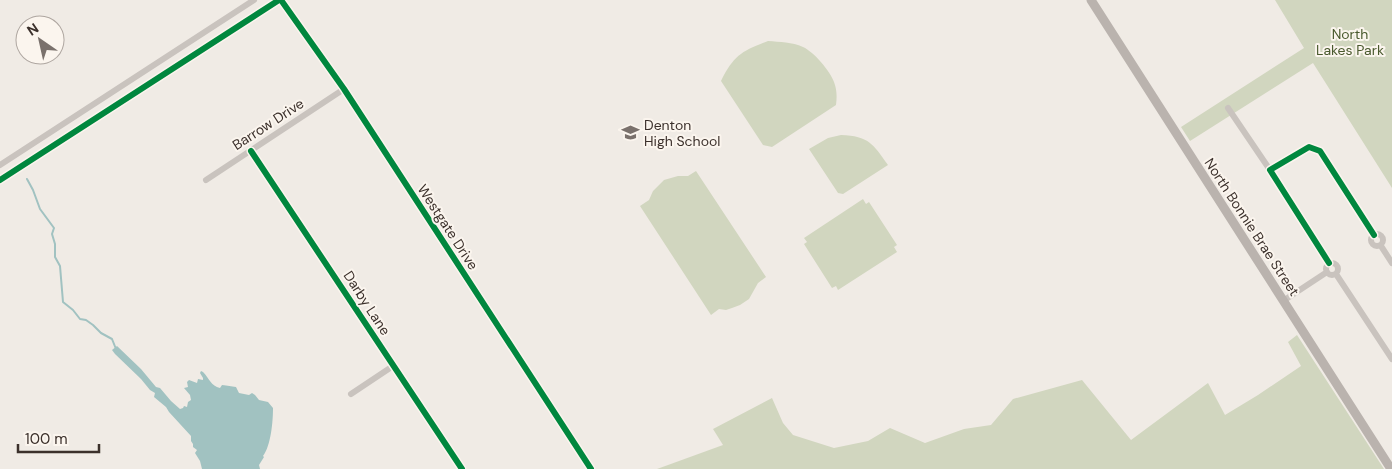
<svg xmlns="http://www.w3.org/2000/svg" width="1392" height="469" font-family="'DM Sans',sans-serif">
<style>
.green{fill:#d1d6bf}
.water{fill:#a1c2c1}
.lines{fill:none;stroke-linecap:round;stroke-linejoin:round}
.stream{stroke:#a1c2c1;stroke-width:2}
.minor{stroke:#c9c3be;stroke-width:6}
.secondary{stroke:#bab3ae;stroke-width:9}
.cycleway-casing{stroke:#fbf5ee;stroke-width:9}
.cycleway{stroke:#00873e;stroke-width:6}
.labels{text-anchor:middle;stroke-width:4;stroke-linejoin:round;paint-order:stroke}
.park-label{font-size:14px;fill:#4a5a2e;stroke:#fbf5ee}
.street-label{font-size:14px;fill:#3b302b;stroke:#fbf5ee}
.poi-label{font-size:14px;fill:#3b302b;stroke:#fbf5ee;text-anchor:start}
</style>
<rect width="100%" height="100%" fill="#f0ebe5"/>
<path class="green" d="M1275 0H1392V188L1313 63 1190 141 1181 127 1304 48Z
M768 41C780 42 792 42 803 47 814 52 830 71 834 82 837 90 837 97 836 105L772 147 763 145 721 81C734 55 742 51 768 41Z
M841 135C869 136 873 144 888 165L843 194 838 193 809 149 828 138Z
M696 171 766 277 758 283 749 299 740 305 732 308 726 310 719 309 711 315 640 206 649 200 653 191 664 180 678 176H688Z
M863 199 866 204 869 202 897 245 894 247 897 252 838 290 836 286 832 288 804 244 807 242 804 238Z
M1297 335 1384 469H657L723 445 713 429 772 398 783 423 793 435 834 448 868 441 890 428 925 443 964 429 991 425 1013 399 1082 380 1131 440 1208 383 1225 415 1258 395 1301 366 1288 342Z"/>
<path class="water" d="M117 346 141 369 156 387 160 388 171 401 180 409 183 408 184 406 187 407 188 402 191 400 190 395 184 388 188 387 187 382 189 380 197 383 198 379 203 380V378L200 373 201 371 203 372C209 378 211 386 220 388L222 385C228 386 231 386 236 387L239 393 249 395 252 393 255 395 259 400 268 402 273 408C273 421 271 446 263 456L264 457 259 465 260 469H202L200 461 195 453 197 450 193 447V444L191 441V436L169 412 166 407 154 397 155 393 150 390 141 379 115 354 112 350Z"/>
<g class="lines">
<path class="stream" d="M27 179 33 190 40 209 54 228 52 234 55 244V257L60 266 63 302 73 310 80 319 86 320 93 325 101 333 112 339 116 349"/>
<path class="minor" d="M281 0 344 89 591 469
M1228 108 1270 170
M251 151 462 469
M0 165 254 0
M0 180 279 0
M206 180 344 89
M1371 240a6 6 0 1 1 12 0a6 6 0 1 1-12 0Z
M1381 246 1392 263
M1326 269a6 6 0 1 1 12 0a6 6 0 1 1-12 0Z
M1329 263 1270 170 1309 147 1320 151 1374 235
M1336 274 1392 359
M1283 301 1327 272
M351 394 393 366"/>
<path class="secondary" d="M1091 0 1391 469"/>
<defs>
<path id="cycleway" d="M281 0 344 89 591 469
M251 151 462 469
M0 180 279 0
M1329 263 1270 170 1309 147 1320 151 1374 235"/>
</defs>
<use href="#cycleway" class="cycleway-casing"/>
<use href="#cycleway" class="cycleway"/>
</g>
<defs>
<symbol id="school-bare" viewBox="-9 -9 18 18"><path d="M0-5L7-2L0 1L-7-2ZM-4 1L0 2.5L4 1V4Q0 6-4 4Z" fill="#7a716c" stroke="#fbf5ee" stroke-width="2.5" paint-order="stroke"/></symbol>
</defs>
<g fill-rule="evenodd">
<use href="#school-bare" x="618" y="120" width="25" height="25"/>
</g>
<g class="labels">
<g class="park-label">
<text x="1350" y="39">North<tspan x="1350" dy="16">Lakes Park</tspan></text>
</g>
<g class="street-label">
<text transform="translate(268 124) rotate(-33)" y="5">Barrow Drive</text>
<text transform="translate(448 227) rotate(57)" y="5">Westgate Drive</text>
<text transform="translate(1252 227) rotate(57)" y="5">North Bonnie Brae Street</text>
<text transform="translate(367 303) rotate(57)" y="5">Darby Lane</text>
</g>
<g class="poi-label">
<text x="644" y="130">Denton<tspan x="644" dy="16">High School</tspan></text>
</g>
</g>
<g transform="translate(40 40) rotate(326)"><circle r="24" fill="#fbf5ee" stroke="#aea6a0"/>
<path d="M0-4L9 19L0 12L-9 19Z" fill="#7a716c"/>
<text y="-8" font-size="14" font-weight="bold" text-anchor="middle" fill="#3b302b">N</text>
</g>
<path d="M18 444v8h81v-8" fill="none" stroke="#3b302b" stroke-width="2.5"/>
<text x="25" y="444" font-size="15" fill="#3b302b" stroke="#fbf5ee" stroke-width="4" paint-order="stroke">100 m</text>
</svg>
